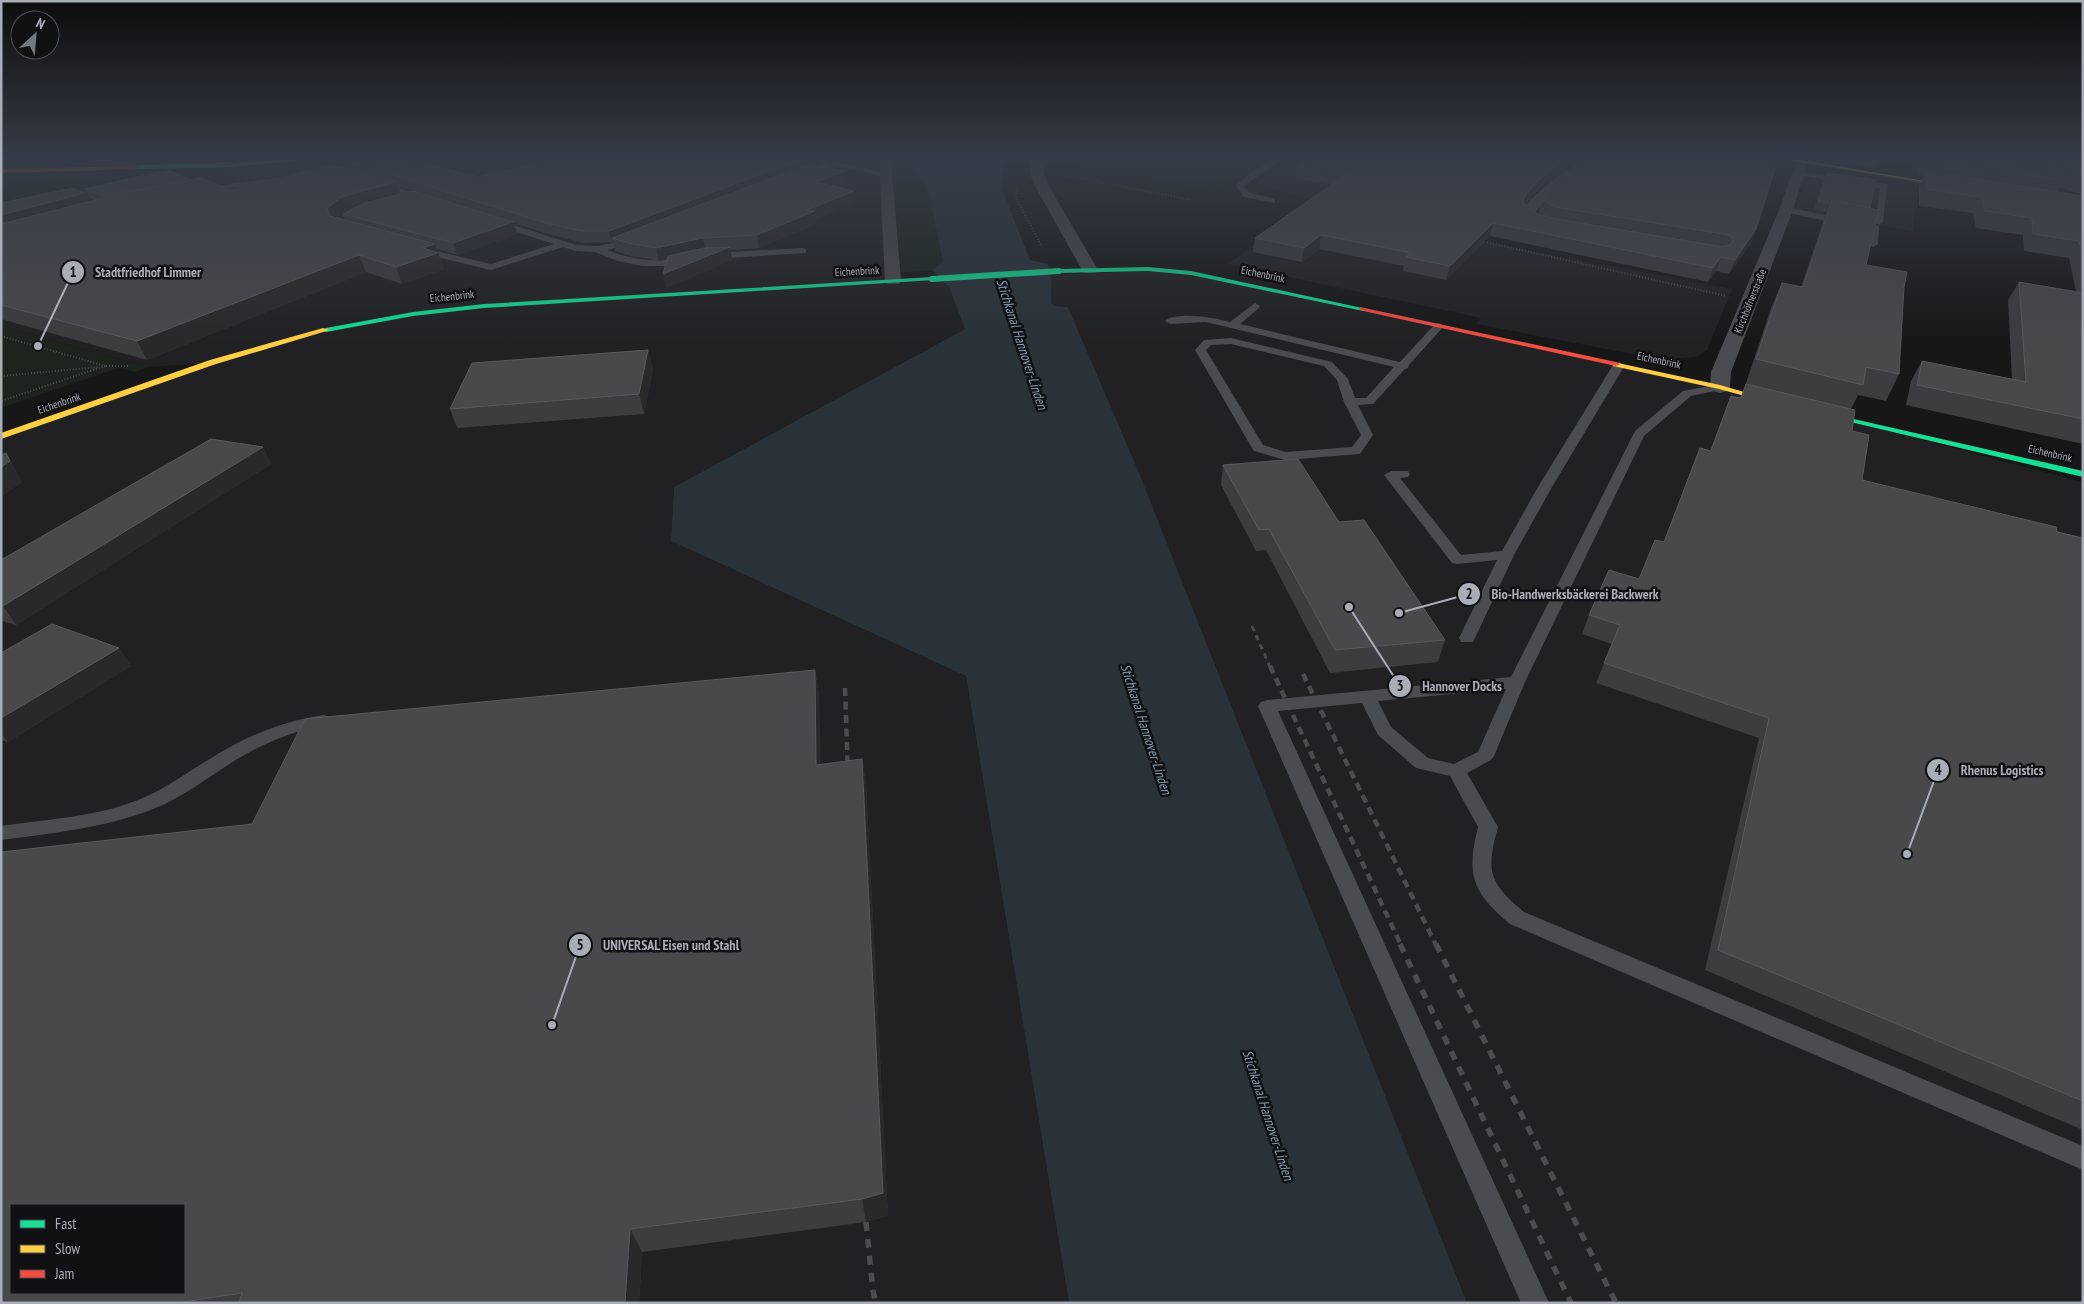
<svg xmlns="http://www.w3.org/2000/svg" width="2084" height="1304" font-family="'PT Sans Narrow',sans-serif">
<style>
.built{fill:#212123;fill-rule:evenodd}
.green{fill:#1d241e}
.water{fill:#2a3239}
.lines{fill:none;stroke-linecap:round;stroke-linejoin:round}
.path{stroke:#4d4e52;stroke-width:2;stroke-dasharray:1 2;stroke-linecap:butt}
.lane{fill:#4b4c50;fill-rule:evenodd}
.street{fill:#4b4c50;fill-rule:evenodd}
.fast{fill:#16e098;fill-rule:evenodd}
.slow{fill:#ffcf43;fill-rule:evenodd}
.jam{fill:#f24e42;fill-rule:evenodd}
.tram{stroke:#4b4c4f;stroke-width:1}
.rail-far2{stroke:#4b4c4f;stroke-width:3;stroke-dasharray:5.5 4.5;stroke-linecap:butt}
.rail-far1{stroke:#4b4c4f;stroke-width:4.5;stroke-dasharray:8 5.5;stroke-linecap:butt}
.rail{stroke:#4b4c4f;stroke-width:5.5;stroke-dasharray:9 8;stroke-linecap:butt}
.fast-bridge{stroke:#16e098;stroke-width:6}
.wall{fill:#3d3d3f;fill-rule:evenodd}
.shaded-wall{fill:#29292a}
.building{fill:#49494c;stroke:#58595d;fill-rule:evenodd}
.labels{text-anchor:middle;stroke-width:5;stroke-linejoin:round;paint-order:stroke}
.far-street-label{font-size:11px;fill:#a8adb8;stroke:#111113}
.water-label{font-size:14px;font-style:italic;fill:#7f9bb3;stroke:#111113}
.leader{fill:none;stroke:#a8adb8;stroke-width:2}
.callout-dot{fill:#a8adb8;stroke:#111113;stroke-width:2}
.mark-label{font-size:15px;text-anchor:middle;font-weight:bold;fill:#111}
.callout-label{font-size:14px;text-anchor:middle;font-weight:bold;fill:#a8adb8;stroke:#111113;stroke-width:5;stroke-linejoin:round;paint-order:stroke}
</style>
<rect width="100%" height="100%" fill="#171717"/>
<path class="built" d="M344 159H885L893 281 1168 270 1720 387 2083 482V1303H1467L1140 475 1068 307 1055 306 1051 303V280L949 287 965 329 674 487 671 541 966 676 1069 1303H1V436L208 363 147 367 1 326V214L135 179ZM11 1205H184V1293H11Z
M1294 159H1456L1479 241 1732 289 1707 350 1696 357 1664 360 1476 324 1481 318 1228 264 1315 201 1254 184Z
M1811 172 1916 187 1913 231 1794 210Z"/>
<path class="green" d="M6 159H106L89 167 1 169V161Z
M885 159H910V164L928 191 943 262 932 270 893 273Z
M1097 159H1271L1213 193 1080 167Z
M102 172 135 179 1 214V176Z
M1 326 147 367 135 372 119 368 1 408Z"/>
<path class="water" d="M910 159H1004L1002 189 1030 260 1048 264 1051 280V303L1055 306 1068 307 1140 475 1467 1303H1069L966 676 671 541 674 487 965 329 949 287 932 270 943 262 928 191 910 164Z"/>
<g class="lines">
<path class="path" d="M1062 175 1192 200
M1287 177 1300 179
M1017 190 1016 198 1042 247
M1481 241 1726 296
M1 336 105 366 1 401
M106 366H129
M1 376 99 367"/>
<path class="lane" d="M821 159 885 173 889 175 885 177 834 165 805 177H799V173L825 163H821Z
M1273 159H1283L1244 186 1250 193 1275 199V203L1244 197 1236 186 1237 184 1254 170Z
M1795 171 1887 184 1883 222 1879 225 1875 222 1880 188 1798 175 1794 173Z
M297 175H300V179L200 192 196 190 200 188Z
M375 182H381L431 199 424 201 375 186Z
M1786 207 1879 226 1878 244 1873 247 1868 244 1871 230 1783 212V208Z
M495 219 576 245 598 246 638 238V242L607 250C635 261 658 263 687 257L692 260 674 266H642L618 261 595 252 575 251 563 247 491 270 416 252 414 250 419 247 491 264 554 244 492 224 491 222Z
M803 248 806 249V253L711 259 706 256 711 253Z
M1255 303 1260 306 1259 308 1240 324 1400 362 1435 324 1439 323 1444 326 1409 365 1408 368 1405 369 1373 404 1358 405 1373 435 1360 454 1285 460 1254 451 1252 448 1195 350 1204 340 1231 338 1332 362 1348 379 1355 398H1366L1394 367 1206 322 1170 324 1165 321C1177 311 1215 318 1230 322ZM1231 344 1324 366 1337 380 1344 402 1361 435 1352 447 1286 452 1263 445 1206 350 1211 345Z
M1619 362 1625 365 1552 487 1514 555 1475 638 1473 642H1461L1459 638 1497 560 1457 564 1452 563 1384 475 1391 471H1408L1410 474 1408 477 1400 478 1461 555 1502 551 1538 487 1613 365Z
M1720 384 1726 387 1724 389 1691 396 1644 436 1525 682 1494 756 1491 760 1467 773 1498 827C1486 871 1488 882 1524 912L2083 1146V1170L1510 924C1472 892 1466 875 1478 827L1450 776 1416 768 1378 735 1362 703 1278 711 1549 1303H1521L1258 706 1261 702 1267 700 1511 677 1635 431 1683 391ZM1506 689 1478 752 1454 764 1428 758 1391 727 1378 701Z
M324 715 330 717 333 721 330 725C319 728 308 729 297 732 280 737 263 745 248 753 216 770 188 796 153 809 105 828 53 833 1 840V826C48 819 99 817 143 798 166 788 186 773 208 760 244 737 282 721 324 715Z"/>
<path class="street" d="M879 159H891L901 281 899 284H887L885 281Z
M1031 159H1043L1044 174 1049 186 1098 270 1096 273H1084L1082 270 1035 186 1030 174Z
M1582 159H1596L1536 211 1535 214C1543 220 1556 219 1562 227L1560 230C1548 233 1528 225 1521 215 1525 197 1567 171 1582 159Z
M1797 159H1807L1808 161 1793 210 1731 372 1730 387 1727 391 1720 393 1713 391 1710 387 1711 372 1779 210Z
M1994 159H2045L2039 163 1982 168 1976 164 1977 161Z"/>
<path class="fast" d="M288 159H314L230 167 138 169 135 167 138 165 230 163Z
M1148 267 1191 271 1367 309 1363 311 1191 275 1148 271 1059 273 1056 271 1059 269Z
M932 277 935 279 934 280 484 308 413 316 326 332 322 330 326 328 413 312 484 304Z
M1814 410 2083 471V477L1817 414H1814Z"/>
<path class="slow" d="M1782 159H1795L1961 187 1958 189Z
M323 328 330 330 216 364 1 439V433L210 360Z
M1613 362 1720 385 1782 403 1778 405 1719 389 1613 366Z"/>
<path class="jam" d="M140 166 138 169 1 173V169Z
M1360 307 1616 362 1620 364 1616 366 1363 311 1359 309Z"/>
<path class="tram" d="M1777 159 1935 184"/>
<path class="rail-far2" d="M1252 626 1270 667"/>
<path class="rail-far1" d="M1270 666 1401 945
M1303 674 1436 945
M845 688 848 776"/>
<path class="rail" d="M1400 944 1571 1303
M1436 944 1616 1303
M866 1222 873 1291 876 1303"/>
<path class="fast-bridge" d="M932 279 1059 271"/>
</g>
<path class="wall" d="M813 159 814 165 845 183 836 187 855 203 816 219V224L759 248 731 250 732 260 666 288 663 274 667 259 659 261 631 256 615 251 613 242 583 243 549 234 514 223 517 234 457 255 437 249 444 269 402 284 366 272 147 360 1 319V203L85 193 89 201 95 200 89 197 85 189 192 180 230 190 353 169 352 165 478 177ZM398 186 413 191 401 194ZM343 216 345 220 340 219Z
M1308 159H1579L1537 191 1525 205 1527 208 1538 214 1545 216 1539 213 1542 200 1756 229 1751 243 1729 274 1716 271 1708 282 1490 236 1446 280 1403 271 1404 266 1319 249 1302 262 1253 252 1255 238 1332 185 1295 178 1297 166Z
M1821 159H1880L1876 168Z
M1920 159H2001L2012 163 2014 159H2083V195L2060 187 2058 192 2083 196V444L1906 405 1911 381 1922 361 2012 379 2008 300 2019 282 2076 291 2069 258 2024 251 2023 235 1976 228 1973 213 1919 206V187L1924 176 1919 175Z
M1827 173 1870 208 1866 265 1904 287 1899 374 1886 401 1858 395 1851 409 1852 431 1862 480 2083 538V1130L1705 970 1759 738 1596 683 1612 644 1582 634 1589 615 1639 579 1664 542 1693 466 1710 451 1731 396 1741 398 1746 386H1745L1771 308 1782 283 1801 287 1823 222 1827 212 1814 209Z
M648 350 653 369 644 414 457 428 450 409Z
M263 447 271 464 16 625 1 621V560Z
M1223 465 1339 522 1445 640 1438 662 1330 673 1266 550 1256 551 1221 485Z
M119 648 131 666 8 742 1 740V653Z
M815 670 819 695 820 765 862 759 866 784 888 1216 866 1222 642 1252 639 1303H1Z"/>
<path class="shaded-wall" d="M802 159H813L814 165 612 238 613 242H612L609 231Z
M1566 159H1579L1537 191 1522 207 1523 201 1526 194 1540 179Z
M844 171 845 183 817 195 816 182Z
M396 182 402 197 343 214V216L333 225 327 209 341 197Z
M854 191 855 203 816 219V224L759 248 757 235 807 210Z
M85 193 93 209 1 233V215Z
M513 222 517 234 457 255 453 243Z
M1493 223 1490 236 1446 280 1450 266Z
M1756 229 1751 243 1729 274 1735 260Z
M1321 235 1319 249 1302 262 1304 248Z
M703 238 706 251 659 261 656 248Z
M435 244 444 269 402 284 396 267 423 248Z
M730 247 732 260 666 288 663 274Z
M359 255 366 272 147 360 137 341Z
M1721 257 1716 271 1708 282 1713 268Z
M648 350 653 369 644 414 639 394Z
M263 447 271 464 16 625 3 606Z
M6 453 23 482 1 497V467Z
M119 648 131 666 8 742 1 734V718Z
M815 670 819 695 820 790 816 765Z
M862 759 866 784 888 1216 866 1222 862 1199Z
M630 1229 642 1252 639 1303H625Z"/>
<path class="building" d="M372 159H408L478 177 556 159H802L609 231H581L546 223 363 166 352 165Z
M1308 159H1566L1540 179 1526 194 1523 201 1527 208 1538 214 1556 219 1723 247 1730 245 1733 241 1731 236 1723 234 1555 207 1542 200 1553 188 1588 159H1778L1756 229 1735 260 1721 257 1713 268 1493 223 1450 266 1406 257 1411 253 1321 235 1304 248 1255 238 1347 174 1297 166Z
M1927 159H2001L2063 181 1927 160Z
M2037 159H2083V176Z
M809 164 844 171 816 182 854 191 807 210 815 211 757 235 703 238 656 248 628 243 612 238Z
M329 166 356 169 396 182 341 197 327 209 330 216 435 244 423 248 438 253 396 267 359 255 137 341 1 305V224L111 196 201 178 230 190Z
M168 170 191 180 103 196 85 189Z
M1927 171 2083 196V257L2079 241 2033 234 2032 218 1985 211 1981 197 1927 189Z
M1827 173 1876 180 1870 208 1832 200 1831 204 1818 201Z
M73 188 85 193 1 215V203Z
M413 191 513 222 453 243 343 214 364 203Z
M1832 200 1879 210 1866 265 1907 272 1904 287 1899 374 1866 367 1863 385 1756 359 1782 283 1803 287Z
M730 247 663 274 668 256 704 248Z
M2019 282 2083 293V419L1917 385 1922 361 2026 382Z
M648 350 639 394 450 409 472 363Z
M1746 384 1855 410 1852 431 1869 435 1862 480 2056 527 2057 532 2083 538V1101L1718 950 1769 718 1604 663 1620 625 1589 615 1609 570 1639 579 1655 540 1664 542 1700 448 1711 451 1731 396 1741 398Z
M211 439 263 447 3 606H1V560Z
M6 453 10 461 1 467V455Z
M1298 459 1339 522 1364 520 1445 640 1335 650 1269 529 1259 530 1223 465Z
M52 624 119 648 1 718V653Z
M815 670 816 765 862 759 883 1193 862 1199 630 1229 625 1303H239L242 1293 176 1303H1V852L252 824 305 719ZM11 1205H184V1293H11Z"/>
<linearGradient id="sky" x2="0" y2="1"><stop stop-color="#0d0d0d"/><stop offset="0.46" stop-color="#363c47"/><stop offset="1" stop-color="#363c47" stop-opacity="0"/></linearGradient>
<rect width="2084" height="342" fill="url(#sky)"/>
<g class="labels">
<g class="far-street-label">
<text transform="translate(857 271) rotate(-3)" y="4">Eichenbrink</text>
<text transform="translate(1263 274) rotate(12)" y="4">Eichenbrink</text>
<text transform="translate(452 296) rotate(-6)" y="4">Eichenbrink</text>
<text transform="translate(1750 301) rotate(-68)" y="4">Kirchhöfnerstraße</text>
<text transform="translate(1659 360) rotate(12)" y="4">Eichenbrink</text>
<text transform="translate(59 403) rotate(-19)" y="4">Eichenbrink</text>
<text transform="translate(2050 453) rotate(13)" y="4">Eichenbrink</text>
</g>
<g class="water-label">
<text transform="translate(1022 344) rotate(72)" y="5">Stichkanal Hannover-Linden</text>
<text transform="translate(1146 729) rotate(72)" y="5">Stichkanal Hannover-Linden</text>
<text transform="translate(1268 1115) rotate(72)" y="5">Stichkanal Hannover-Linden</text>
</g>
</g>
<path class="leader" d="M38 346L73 272M1399 613L1469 594M1349 607L1400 686M1907 854L1938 770M552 1025L580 945"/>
<g class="callout-dot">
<circle cx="38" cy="346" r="5"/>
<circle cx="1399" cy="613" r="5"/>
<circle cx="1349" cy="607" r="5"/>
<circle cx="1907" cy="854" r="5"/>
<circle cx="552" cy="1025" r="5"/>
<circle cx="73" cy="272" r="12"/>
<circle cx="1469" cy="594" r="12"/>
<circle cx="1400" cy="686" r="12"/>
<circle cx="1938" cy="770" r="12"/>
<circle cx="580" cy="945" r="12"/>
</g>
<g class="mark-label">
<text x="73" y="277">1</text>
<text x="1469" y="599">2</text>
<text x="1400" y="691">3</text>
<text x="1938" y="775">4</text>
<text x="580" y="950">5</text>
</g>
<g class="callout-label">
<text x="148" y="277">Stadtfriedhof Limmer</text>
<text x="1575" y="599">Bio-Handwerksbäckerei Backwerk</text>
<text x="1462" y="691">Hannover Docks</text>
<text x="2002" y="775">Rhenus Logistics</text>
<text x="671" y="950">UNIVERSAL Eisen und Stahl</text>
</g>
<rect width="2084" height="1304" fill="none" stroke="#a8adb8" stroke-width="5"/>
<rect x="10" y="1204" width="175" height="90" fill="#111113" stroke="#4d4f55"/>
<rect x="20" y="1220" width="25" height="8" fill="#16e098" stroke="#4d4f55"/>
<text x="55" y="1229" font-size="15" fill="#a8adb8">Fast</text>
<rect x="20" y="1245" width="25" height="8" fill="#ffcf43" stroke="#4d4f55"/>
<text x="55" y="1254" font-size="15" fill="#a8adb8">Slow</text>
<rect x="20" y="1270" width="25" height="8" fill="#f24e42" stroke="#4d4f55"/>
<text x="55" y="1279" font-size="15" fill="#a8adb8">Jam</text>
<g transform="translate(35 35) rotate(26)"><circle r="24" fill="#111113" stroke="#4d4f55"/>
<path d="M0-4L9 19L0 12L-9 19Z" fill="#757880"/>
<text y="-8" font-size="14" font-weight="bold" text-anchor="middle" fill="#a8adb8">N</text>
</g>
</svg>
